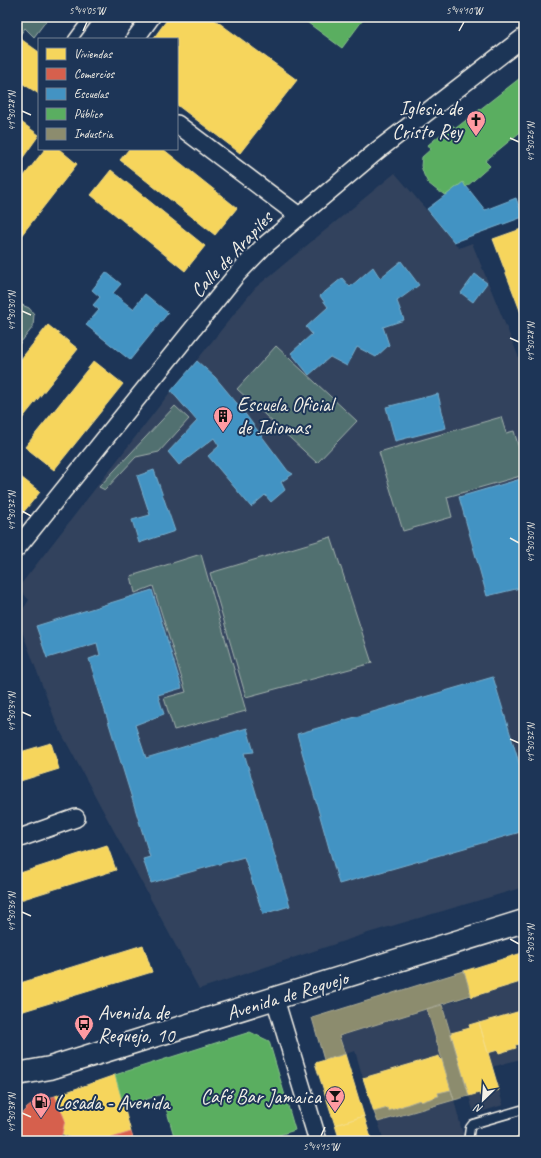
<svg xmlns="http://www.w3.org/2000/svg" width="541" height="1158" font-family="Caveat,sans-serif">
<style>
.built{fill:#31425d}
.green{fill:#517070;stroke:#a2b0ac}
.homes{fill:#f6d55c;stroke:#f5dd86}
.shops{fill:#d6604d;stroke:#df8c7c}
.schools{fill:#4393c3;stroke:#78afce}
.public{fill:#5aae61;stroke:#88c28a}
.industry{fill:#8c8c6e;stroke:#abaa93}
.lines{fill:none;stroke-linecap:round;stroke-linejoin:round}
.lane-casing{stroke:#f4f1e8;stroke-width:11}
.street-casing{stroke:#f4f1e8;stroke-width:20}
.secondary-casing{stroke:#f4f1e8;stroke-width:25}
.lane{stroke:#1d3557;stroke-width:8}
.street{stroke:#1d3557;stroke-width:17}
.secondary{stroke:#1d3557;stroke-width:22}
.ticks{fill:none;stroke:#f4f1e8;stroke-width:1.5}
.labels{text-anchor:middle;stroke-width:4;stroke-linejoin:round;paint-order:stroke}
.poi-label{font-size:20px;fill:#f4f1e8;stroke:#1d3557;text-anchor:start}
.street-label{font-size:20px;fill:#f4f1e8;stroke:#1d3557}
.neatline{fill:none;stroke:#f4f1e8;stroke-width:1.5}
.ticks-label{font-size:10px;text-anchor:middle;fill:#f4f1e8}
</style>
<rect width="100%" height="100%" fill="#1d3557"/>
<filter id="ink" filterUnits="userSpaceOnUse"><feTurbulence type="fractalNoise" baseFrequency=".025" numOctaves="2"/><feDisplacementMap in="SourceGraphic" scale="8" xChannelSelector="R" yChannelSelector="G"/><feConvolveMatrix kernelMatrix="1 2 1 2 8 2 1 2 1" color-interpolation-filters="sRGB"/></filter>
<g filter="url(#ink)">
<path class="built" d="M395 173 459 248 472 243 524 370V887L368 933 199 989 57 725 17 618 29 600 18 588 171 391 197 360 255 288Z
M524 981V1010L479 1023 478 1022 469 1025 470 1028 451 1033 442 1005Z
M427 1009 442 1059 440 1060 439 1056 363 1078 355 1051 345 1054 339 1036Z
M521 1044 522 1046H524V1058L492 1067 488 1053 498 1050 499 1053Z
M499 1090 503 1105 474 1114 469 1096 479 1093 480 1096Z
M454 1100 463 1135 445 1141H384L378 1122Z"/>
<path class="green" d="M17 17H49L34 37 25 28 17 39Z
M22 305 29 308 34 314 33 327 17 347V306Z
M276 346 357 421 317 463 237 389Z
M175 406 189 419 159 452 136 457 105 490 99 487Z
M501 417 506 433 514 431 524 465V475L447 497 452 517 403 531 379 452Z
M331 537 372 663 246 697 210 573Z
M201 554 246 711 174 730 164 698 186 692 153 586 135 593 131 576Z"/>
<path class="homes" d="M169 17H211L297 80 240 153 177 105V39H153Z
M18 37 39 52V94L17 80V39Z
M17 119 39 135 17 166Z
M45 149H59L77 164 17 241V185Z
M129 149H163L237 208 215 235 120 160Z
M111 170 205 246 185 271 91 195Z
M524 228V313H521L493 239Z
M48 325 78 349 17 425V364Z
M94 361 123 384 54 470 25 447Z
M17 474 40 492 17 520Z
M17 655 22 659 17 665Z
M51 743 59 769 17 782V753Z
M107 845 116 870 17 901V874Z
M143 945 152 972 17 1013V984Z
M522 953 524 958V981L471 997 464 971Z
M524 1010V1046H522L521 1044 515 1045 516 1048 499 1053 498 1050 488 1053 479 1023Z
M479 1022 499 1090 480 1096 479 1093 469 1096 451 1033 470 1028 469 1025Z
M345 1054 364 1116 335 1125 315 1063Z
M439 1056 440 1060 442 1059 451 1090 438 1093 439 1096 421 1102 420 1100 389 1111 388 1108 374 1112 363 1078Z
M115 1075 131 1132 102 1141H71L69 1137 62 1134 65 1120 55 1096Z
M364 1116 372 1141H340L335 1125Z
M524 1135V1141H509Z"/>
<path class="shops" d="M55 1096 65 1120 62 1134 58 1141H17V1118L27 1108 35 1102Z
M131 1132 134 1141H102Z"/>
<path class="schools" d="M463 182 485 210 516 198 523 217 454 242 427 209Z
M401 261 419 285 397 301 404 320 383 327 389 345 376 357 357 347 347 366 330 357 309 375 291 353 312 334 306 327 328 307 320 296 342 278 350 287 373 267 380 278Z
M106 272 121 284 113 293 133 309 145 294 168 313 130 360 86 325 99 310 93 305 100 297 92 290Z
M475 274 487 283 473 302 461 293Z
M197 361 215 377 240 407 288 471 293 474 281 482 285 490 271 502 265 495 251 507 208 456 219 446 214 438 179 465 168 452 197 421 171 391Z
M438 394 446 428 395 441 386 407Z
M154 470 175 531 139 543 132 520 150 515 137 476Z
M524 478V587L487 596 459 497Z
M152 590 182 688 158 695 164 714 135 725 146 758 247 728 254 752 244 753 290 906 263 914 244 857 151 883 143 859 150 857 89 659 100 655 97 643 47 658 36 626Z
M493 677 524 779V831L339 884 297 734Z"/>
<path class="public" d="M300 17H365L342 48Z
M524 75V129L485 161 490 166 466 187 463 182 446 195 438 191 428 183 424 175 421 166 422 157 431 149 428 145 452 125 456 128Z
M250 1032 269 1041 295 1130 260 1141H156L174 1136 162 1094 124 1107 115 1075Z"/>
<path class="industry" d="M464 971 471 995 339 1036 345 1054 324 1060 312 1018Z
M442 1005 469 1096 454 1100 427 1009Z
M451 1090 454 1100 378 1122 374 1112 388 1108 389 1111 420 1100 421 1102 439 1096 438 1093Z"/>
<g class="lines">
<defs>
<path id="lane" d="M73 39 89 17
M468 1141 470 1128 473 1124 524 1109"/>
<path id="street" d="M135 39 151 17
M177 124 299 216
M17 548 237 274 264 246 378 150 524 37
M17 839 76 818
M275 999 318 1141"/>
<path id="secondary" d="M17 1074 50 1068 524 921"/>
</defs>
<use href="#lane" class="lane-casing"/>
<use href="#street" class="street-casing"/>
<use href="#secondary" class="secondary-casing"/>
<use href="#lane" class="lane"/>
<use href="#street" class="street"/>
<use href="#secondary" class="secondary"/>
</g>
</g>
<path class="ticks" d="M83 31 87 22M459 31 464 22M22 111 31 115M510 138 519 142M22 311 31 315M510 338 519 342M22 511 31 516M510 538 519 543M22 712 31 716M510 739 519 743M22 912 31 916M510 939 519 944M22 1113 31 1117M321 1136 325 1127"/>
<defs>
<symbol id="church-pin" viewBox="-11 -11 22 30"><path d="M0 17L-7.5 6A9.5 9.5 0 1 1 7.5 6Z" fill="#ff9aa2" stroke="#1d3557"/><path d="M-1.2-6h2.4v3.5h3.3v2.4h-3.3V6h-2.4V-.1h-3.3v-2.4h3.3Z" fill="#111"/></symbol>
<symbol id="building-pin" viewBox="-11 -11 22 30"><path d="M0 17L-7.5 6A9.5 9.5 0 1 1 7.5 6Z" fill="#ff9aa2" stroke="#1d3557"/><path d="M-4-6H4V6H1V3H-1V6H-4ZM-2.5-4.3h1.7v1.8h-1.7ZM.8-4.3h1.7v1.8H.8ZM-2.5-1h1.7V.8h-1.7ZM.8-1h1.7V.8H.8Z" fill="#111"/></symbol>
<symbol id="bus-pin" viewBox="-11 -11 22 30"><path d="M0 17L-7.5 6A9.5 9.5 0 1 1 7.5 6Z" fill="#ff9aa2" stroke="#1d3557"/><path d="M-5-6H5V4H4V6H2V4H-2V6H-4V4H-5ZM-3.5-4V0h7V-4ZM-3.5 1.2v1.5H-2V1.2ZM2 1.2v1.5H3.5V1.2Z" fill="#111"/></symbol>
<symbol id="bar-pin" viewBox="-11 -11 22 30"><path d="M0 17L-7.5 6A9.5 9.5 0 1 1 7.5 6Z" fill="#ff9aa2" stroke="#1d3557"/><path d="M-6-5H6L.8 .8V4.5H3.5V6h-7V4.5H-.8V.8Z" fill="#111"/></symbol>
<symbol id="fuel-pin" viewBox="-11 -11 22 30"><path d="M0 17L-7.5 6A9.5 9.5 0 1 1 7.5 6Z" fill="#ff9aa2" stroke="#1d3557"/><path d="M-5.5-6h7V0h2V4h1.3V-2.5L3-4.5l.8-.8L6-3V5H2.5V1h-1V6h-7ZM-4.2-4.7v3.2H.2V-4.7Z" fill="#111"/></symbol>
</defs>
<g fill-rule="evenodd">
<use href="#church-pin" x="465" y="109" width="22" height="30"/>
<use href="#building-pin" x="212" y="405" width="22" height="30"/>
<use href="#bus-pin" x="73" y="1013" width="22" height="30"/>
<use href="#bar-pin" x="324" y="1085" width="22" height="30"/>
<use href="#fuel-pin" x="30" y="1091" width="22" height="30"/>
</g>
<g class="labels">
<g class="poi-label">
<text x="462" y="115" text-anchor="end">Iglesia de<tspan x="462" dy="23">Cristo Rey</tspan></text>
<text x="237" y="411">Escuela Oficial<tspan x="237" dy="23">de Idiomas</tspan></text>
<text x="98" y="1019">Avenida de<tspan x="98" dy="23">Requejo, 10</tspan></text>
<text x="321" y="1103" text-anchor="end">Café Bar Jamaica</text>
<text x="55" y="1109">Losada - Avenida</text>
</g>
<g class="street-label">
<text transform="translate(231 254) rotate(-47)" y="7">Calle de Arapiles</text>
<text transform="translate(287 995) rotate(-17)" y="7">Avenida de Requejo</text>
</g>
</g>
<rect width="541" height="1158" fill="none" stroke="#1d3557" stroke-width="44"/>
<rect x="38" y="38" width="140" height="112" fill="#1d3557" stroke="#738091"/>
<rect x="46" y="48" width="20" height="12" fill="#f6d55c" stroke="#738091"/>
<text x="74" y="58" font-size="12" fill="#f4f1e8">Viviendas</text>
<rect x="46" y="68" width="20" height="12" fill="#d6604d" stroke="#738091"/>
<text x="74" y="78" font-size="12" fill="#f4f1e8">Comercios</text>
<rect x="46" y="88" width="20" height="12" fill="#4393c3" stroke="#738091"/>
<text x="74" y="98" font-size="12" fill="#f4f1e8">Escuelas</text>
<rect x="46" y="108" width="20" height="12" fill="#5aae61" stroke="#738091"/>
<text x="74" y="118" font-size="12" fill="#f4f1e8">Público</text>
<rect x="46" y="128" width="20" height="12" fill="#8c8c6e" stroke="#738091"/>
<text x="74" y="138" font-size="12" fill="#f4f1e8">Industria</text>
<g transform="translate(483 1100) rotate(205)" stroke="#1d3557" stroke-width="3" paint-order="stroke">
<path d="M0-3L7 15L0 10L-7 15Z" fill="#f4f1e8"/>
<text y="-6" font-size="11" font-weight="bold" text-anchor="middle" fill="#f4f1e8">N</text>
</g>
<rect x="22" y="22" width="497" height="1114" class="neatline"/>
<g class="ticks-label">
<text x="87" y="14">5°44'05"W</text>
<text x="464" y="14">5°44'10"W</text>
<text transform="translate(11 111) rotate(-90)" y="4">41°30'28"N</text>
<text transform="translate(530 142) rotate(-90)" y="4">41°30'26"N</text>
<text transform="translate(11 311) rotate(-90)" y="4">41°30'30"N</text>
<text transform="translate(530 342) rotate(-90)" y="4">41°30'28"N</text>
<text transform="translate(11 511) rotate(-90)" y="4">41°30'32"N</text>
<text transform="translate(530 543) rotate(-90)" y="4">41°30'30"N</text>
<text transform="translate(11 712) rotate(-90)" y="4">41°30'34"N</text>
<text transform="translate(530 743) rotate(-90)" y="4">41°30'32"N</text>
<text transform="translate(11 912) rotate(-90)" y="4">41°30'36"N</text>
<text transform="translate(530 944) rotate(-90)" y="4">41°30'34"N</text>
<text transform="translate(11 1113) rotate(-90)" y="4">41°30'38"N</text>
<text x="321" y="1150">5°44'15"W</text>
</g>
</svg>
